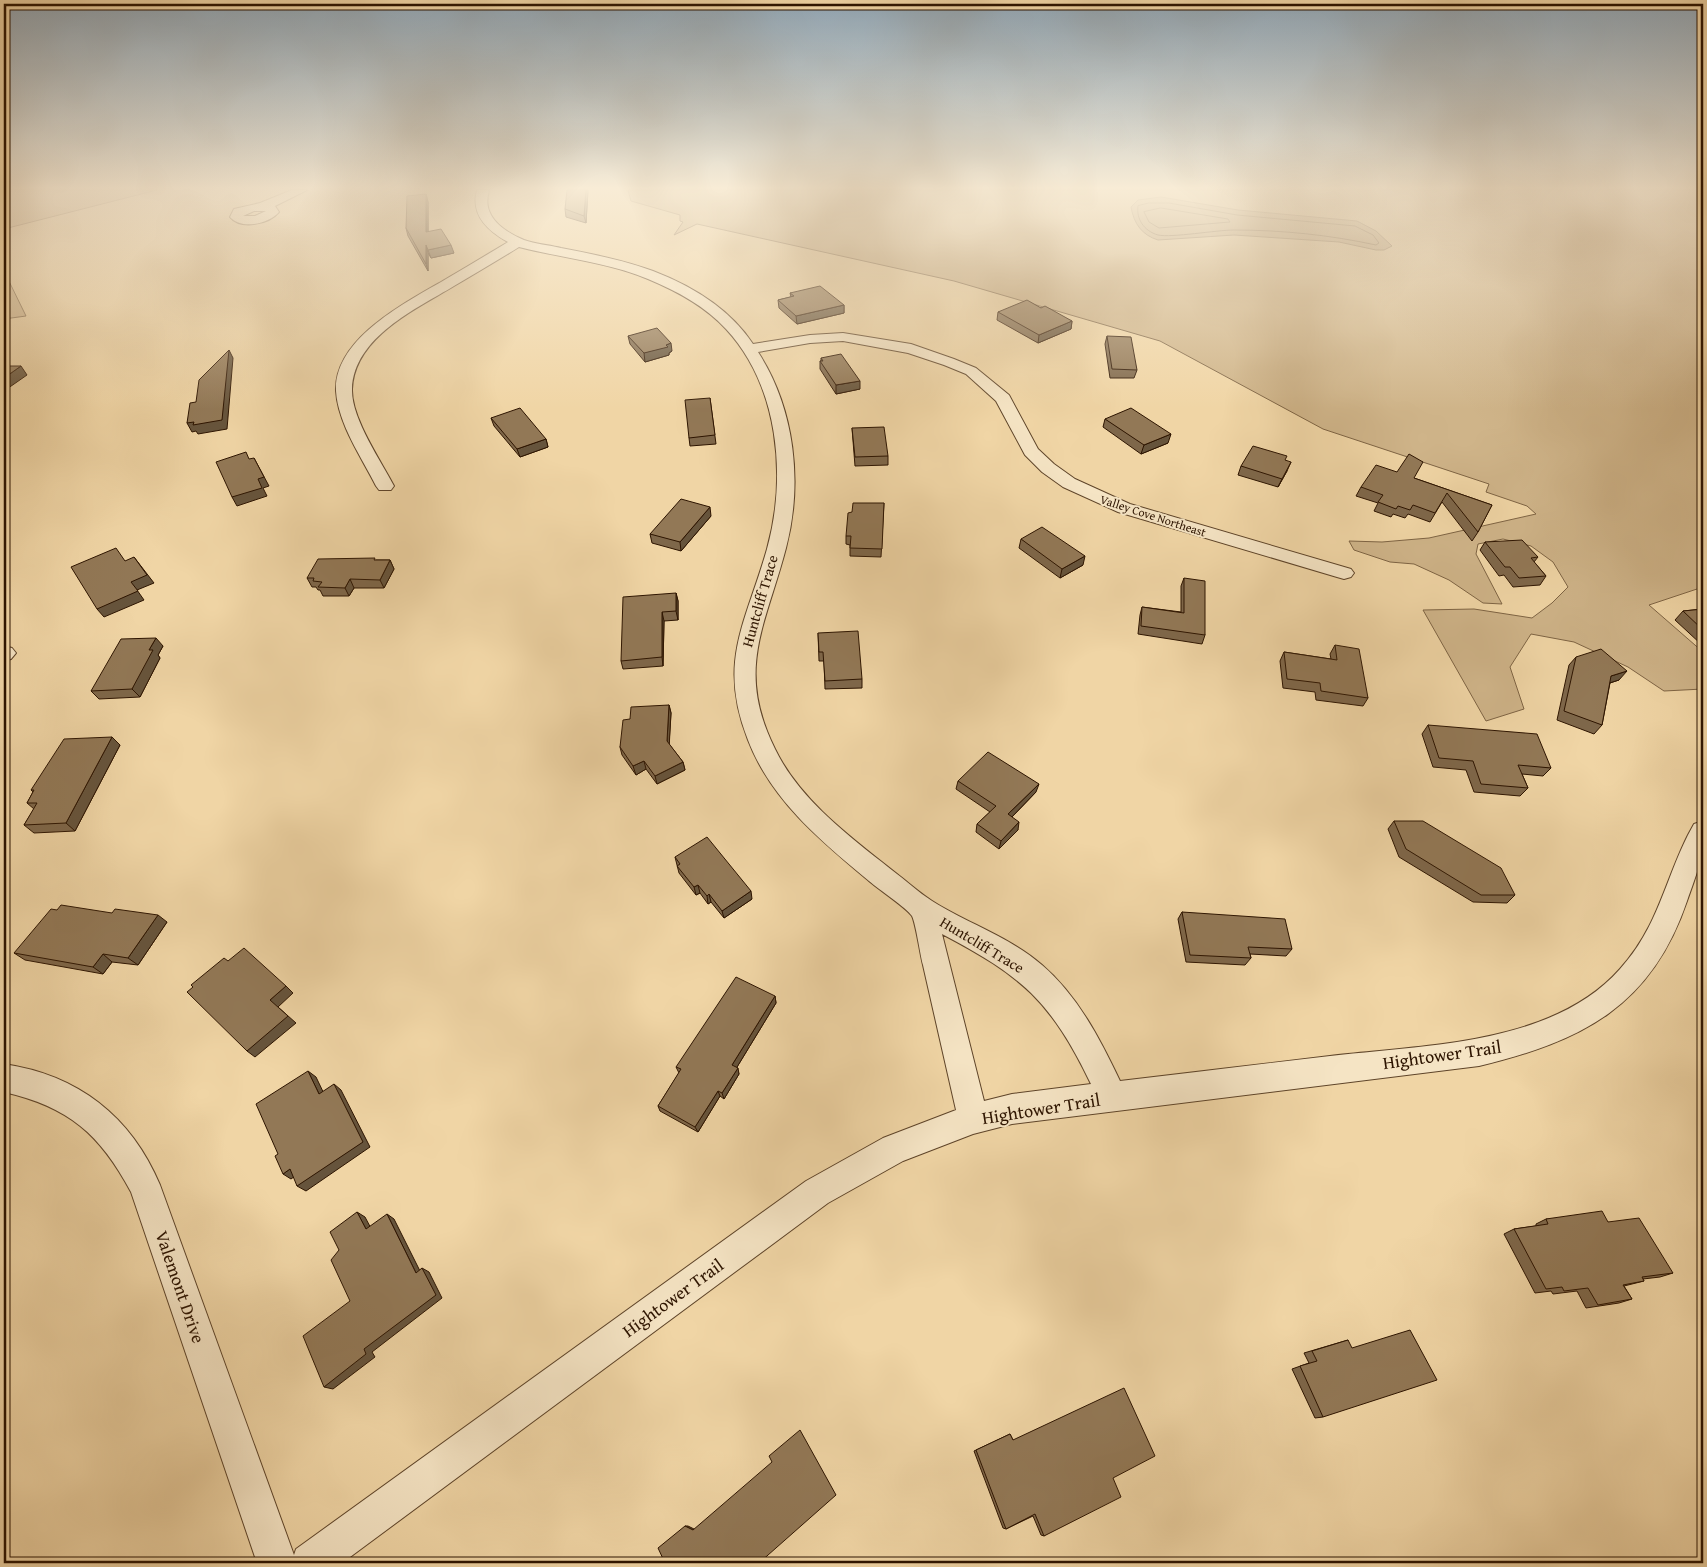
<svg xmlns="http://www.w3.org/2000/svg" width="1707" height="1567" font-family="'Gentium Book Plus',serif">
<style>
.green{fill:#cfb489;stroke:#7e6444}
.water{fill:#ae936d;stroke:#7a6041}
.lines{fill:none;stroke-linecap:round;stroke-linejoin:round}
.shore{stroke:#6e5436;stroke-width:1}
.street-casing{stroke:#5e4429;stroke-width:2}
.street{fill:#f5e4c4;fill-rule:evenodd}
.wall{fill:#7e674a;stroke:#2d1400}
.shaded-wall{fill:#66543c;stroke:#2d1400}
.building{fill:#927856;stroke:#2d1400}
.labels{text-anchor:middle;stroke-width:4;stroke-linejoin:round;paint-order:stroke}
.far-street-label{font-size:12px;fill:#2d1400;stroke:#f5e4c4}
.street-label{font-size:15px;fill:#2d1400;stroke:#f5e4c4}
.near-street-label{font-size:18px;fill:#2d1400;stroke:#f5e4c4}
</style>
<rect width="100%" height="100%" fill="#f0d5a5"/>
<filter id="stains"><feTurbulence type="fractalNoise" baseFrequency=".004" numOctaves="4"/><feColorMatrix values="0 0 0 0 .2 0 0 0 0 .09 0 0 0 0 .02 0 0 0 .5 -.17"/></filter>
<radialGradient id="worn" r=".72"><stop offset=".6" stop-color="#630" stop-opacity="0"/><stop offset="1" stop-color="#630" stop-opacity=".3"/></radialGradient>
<path class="green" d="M4 190H157L4 229Z
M628 190H1703V587L1649 605 1703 652V689L1664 691 1628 667 1574 642 1531 634 1510 667 1524 709 1486 721 1423 610 1474 609 1532 618 1552 603 1568 587 1553 562 1531 546 1503 539 1478 544 1476 554 1502 604 1483 603 1449 580 1414 564 1390 562 1354 550 1349 541 1382 542 1429 538 1536 514 1527 506 1486 492 1489 484 1323 429 1160 341 954 281 697 224 674 235 683 222 680 221V215L631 201Z
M4 271 26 316 4 319Z"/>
<path class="water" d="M1161 197 1238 210 1357 221 1376 231 1392 246 1384 250H1376L1339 242 1234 235 1158 240C1142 235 1134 224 1131 207L1138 200Z"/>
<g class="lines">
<path class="shore" d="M1149 203H1169L1237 215 1355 226 1373 235 1379 243 1376 245C1330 235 1282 230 1234 230 1217 230 1171 238 1158 235 1144 231 1136 219 1138 206Z
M1161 208 1228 219 1230 222 1159 228 1149 222 1144 212Z"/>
<defs>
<path id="street" d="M292 190H307L275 206 279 212C269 224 241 230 230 217L234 209 260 203ZM254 211H266L255 216H243Z
M477 190H489C487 199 486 206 491 215 497 226 512 235 524 240 535 244 549 245 561 248 592 254 623 260 653 271 692 286 730 309 753 344L810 335 843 333 911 344 954 359 976 368 1009 395 1038 449 1054 464 1075 479 1130 504 1351 569 1354 573 1351 577 1344 579 1337 577 1118 512 1063 487 1042 472 1025 455 996 401 966 374 944 365 908 353 843 341 810 343 758 352C795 409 803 483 786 548 766 625 735 669 775 749 800 801 853 839 897 874 910 884 923 896 937 904 972 925 1011 938 1042 965 1078 996 1100 1039 1120 1081 1190 1073 1260 1064 1330 1056 1424 1045 1553 1045 1620 969 1658 927 1664 883 1688 835L1694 824 1703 821C1705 854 1698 870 1687 901 1651 1007 1582 1041 1479 1066L1012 1124 973 1134 903 1161 828 1203 342 1563H257L131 1192C100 1134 69 1107 4 1092V1064C78 1075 131 1116 160 1185L294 1555 296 1549 806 1181 883 1138 956 1110C945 1062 934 1013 923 965 920 954 916 924 912 916 907 908 878 889 869 881 821 841 771 800 748 740 717 661 746 623 767 549 787 477 779 386 726 329 705 306 677 291 648 279 607 262 562 258 519 247 498 260 476 273 454 286 416 309 354 337 352 389 351 418 381 461 394 486L391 490H379L376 486C362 458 338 424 336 391 334 338 407 302 446 279 467 267 488 254 508 242 488 231 470 215 477 190ZM942 934C1022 976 1051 1001 1091 1084L1012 1094 984 1101Z
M4 646 12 648 16 653 11 659 4 661Z"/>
</defs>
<use href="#street" class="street-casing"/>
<use href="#street" class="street"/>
</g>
<path class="wall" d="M588 190 586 223 566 217 565 209Z
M426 194 428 202V231L454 253 431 258 428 253V271L408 236 406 228Z
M790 293 844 305V313L797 324 779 308 778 300 791 297Z
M1041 308 1072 321 1071 329 1038 343 997 320 998 312Z
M628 336 672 351 669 353V355L645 362 630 344Z
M1107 336 1137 370 1134 378H1110L1105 344Z
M821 358 860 389 836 394 820 369V361H821Z
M710 398 716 444 690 446 689 438Z
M491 418 546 439 548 447 520 457 494 426Z
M1105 419 1168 443 1141 454 1103 427Z
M852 428 888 456V465L855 466Z
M1285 460 1287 471 1278 487 1238 475 1241 466Z
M1414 478 1492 505 1478 532 1472 541 1442 502 1430 522 1408 514 1405 518 1393 514 1391 517 1374 511 1378 503 1356 496 1361 487Z
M884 503 881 557 850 556V545L846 544V536Z
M711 516 681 551 652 543 650 534Z
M1021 539 1083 565 1060 578 1019 548Z
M1485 542 1538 557 1534 562 1546 576 1540 585 1513 587 1504 575 1499 576 1480 550Z
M376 560H390L394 569 384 588H354L349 596H323L320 590H318L316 587H312L307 578Z
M1184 578 1205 635 1202 644 1138 634 1140 615 1142 607 1181 612V586Z
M676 593 678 601V620L664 621 663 666 623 669 621 661Z
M1703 609V645H1702L1675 620 1683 611Z
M818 633 862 679V688L825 689 824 661H819Z
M1335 645 1368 698 1363 706 1316 700 1315 692 1283 688 1280 661 1284 652 1331 659 1330 654Z
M163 646 158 655 160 658 140 697 99 699 91 691Z
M1576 657 1619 680 1610 683 1602 725 1594 734 1557 720 1569 665Z
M669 705 671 713 669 744 683 762 685 770 657 784 646 769 636 775 622 755 620 747 630 719Z
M1428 725 1551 768 1543 776 1522 774 1528 788 1520 796 1474 792 1466 770 1433 767 1422 734Z
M112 737 120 745 75 831 34 833 24 825 34 809 27 803 33 792 31 790Z
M958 781 1036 792 1012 817 1018 830 999 849 976 832 977 824 990 812 956 789Z
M1394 821 1515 895 1507 903 1473 902 1399 857 1388 829Z
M675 857 752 899 724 918 711 902 708 904 700 893 696 895 679 873Z
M1182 912 1292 949 1286 956 1250 954 1251 958 1245 965 1186 962 1178 919Z
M167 922 138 965 112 962 103 974 25 960 14 953Z
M775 996 776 1003 737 1067 739 1074 724 1099 720 1096 698 1132 660 1111 658 1106 679 1073 676 1067Z
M1546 1219 1608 1222 1673 1273 1660 1277 1643 1279 1644 1281 1624 1286 1632 1299 1619 1303 1586 1308 1577 1291 1553 1294 1551 1291 1535 1293 1504 1234 1514 1229 1536 1226V1224Z
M1348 1340 1323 1417 1315 1418 1292 1369 1309 1363 1304 1353Z
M1010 1434 1013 1440 1113 1478 1044 1536 1041 1535 1033 1516 1006 1529 1003 1528 974 1451Z"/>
<path class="shaded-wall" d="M586 190H588L586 223 584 216Z
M426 194 428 202V239L426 232Z
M426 245 428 253V271L426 264Z
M451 245 454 253 431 258 428 250Z
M844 305V313L797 324 796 316Z
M1072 321 1071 329 1038 343 1039 335Z
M671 343 672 351 669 353V355L645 362 644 353Z
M229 350 233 358 227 429 198 434 196 431 192 432 187 423Z
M21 366 27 375 4 391V378Z
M860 381V389L836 394V385Z
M1171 434 1168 443 1141 454 1144 445Z
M546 439 548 447 520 457 517 449Z
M254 458 269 486 263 488 267 496 237 506 232 497 258 479Z
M1291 462 1287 471 1278 487 1282 479Z
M710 507 711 516 681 551 680 542Z
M1085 556 1083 565 1060 578 1062 569Z
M134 557 154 583 137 590 144 600 104 617 97 609 131 582Z
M390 560 394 569 384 588 380 580Z
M350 579 354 588 349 596 345 588Z
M676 593 678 601V620L676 611Z
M662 612 664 621 663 666 662 657Z
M156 638 163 646 158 655 160 658 140 697 132 689 149 650Z
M1627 671 1619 680 1603 685 1611 676Z
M669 705 671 713 669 749 667 741Z
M112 737 120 745 75 831 66 823Z
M644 761 646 769 636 775 633 766Z
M683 762 685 770 657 784 655 776Z
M1039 784 1036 792 1007 822 1008 814Z
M1019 822 1018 830 999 849 1001 841Z
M698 885 700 893 696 895 694 887Z
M751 891 752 899 724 918 722 911Z
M709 894 711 902 708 904 707 896Z
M158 915 167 922 138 965 128 958Z
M103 954 112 962 103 974 93 967Z
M286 986 293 993 278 1007 296 1023 255 1057 247 1051 270 1000Z
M775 996 776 1003 734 1072 732 1065Z
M738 1068 739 1074 724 1099 722 1093Z
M308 1071 316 1077 327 1100 319 1094Z
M334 1084 341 1090 370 1147 306 1191 297 1186Z
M718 1091 720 1096 698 1132 695 1127Z
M290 1169 298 1174 291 1179 283 1174Z
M357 1212 365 1217 374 1234 366 1229Z
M387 1214 394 1219 423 1277 416 1273Z
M422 1268 429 1272 442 1298 372 1352 375 1357 333 1389 324 1387 364 1349Z
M685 1526H688L696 1530H693Z"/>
<path class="building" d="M567 190H586L584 216 565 209Z
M426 194V232L441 229 451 245 428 250 426 245V264L406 228 407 196Z
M820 286 844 305 796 316 778 300 794 296 790 293Z
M1027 300 1041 308 1045 306 1072 321 1039 335 998 312Z
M657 328 671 343 666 345 668 347 644 353 628 336Z
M1107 336 1131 337 1137 370 1112 369Z
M229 350 222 420 193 425 194 422 187 423 190 403 196 402 199 380Z
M841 354 860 381 836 385 820 361H823L821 358Z
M4 366H21L4 378Z
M710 398 715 435 689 438 685 400Z
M520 408 546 439 517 449 491 418Z
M1131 408 1171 434 1144 445 1105 419Z
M884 427 888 456 855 457 852 428Z
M1253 446 1287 456 1285 460 1291 462 1282 479 1241 466Z
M246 452 249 459 254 458 264 477 258 479 262 488 232 497 216 462Z
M1409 454 1423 462 1414 478 1492 505 1478 532 1447 493 1435 513 1413 505 1410 510 1398 506 1396 509 1378 502 1383 495 1361 487 1376 465 1397 472Z
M681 499 710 507 680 542 650 534Z
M853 503H884L882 549 850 548 851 536H846L848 513 852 512Z
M1042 527 1085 556 1062 569 1021 539Z
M1522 540 1538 557 1531 558 1546 576 1519 578 1510 567H1505L1485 542Z
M116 548 125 561 134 557 147 575 131 582 138 591 97 609 71 567Z
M375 558 374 560H390L380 580 350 579 345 588 318 587 322 582 313 581 314 578H307L318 559Z
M1184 578 1205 581V635L1141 626 1142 607 1184 613Z
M676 593V611L662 612V657L621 661 623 597Z
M1703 609V630L1683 611Z
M858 631 862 679 825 681 823 652H819L818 633Z
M156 638 149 650H153L132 689 91 691 121 639Z
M1335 645 1359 649 1368 698 1321 691 1320 683 1287 679 1284 652 1337 660Z
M1601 649 1627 671 1611 676 1602 725 1564 711 1576 657Z
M669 705 667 741 683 762 655 776 644 761 633 766 620 747 623 720 630 719 631 707Z
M1428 725 1537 734 1551 768 1518 765 1528 788 1481 784 1473 761 1439 758Z
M112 737 66 823 24 825 37 803H27L34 790H31L64 739Z
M988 752 1039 784 1008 814 1019 822 1001 841 977 824 996 806 958 781Z
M1394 821H1423L1501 868 1515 895H1481L1406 849Z
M707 837 751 891 722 911 709 894 707 896 698 885 694 887 677 866 680 864 675 857Z
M61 905 112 913 115 909 158 915 128 958 103 954 93 967 14 953 51 909 57 910Z
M1182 912 1285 919 1292 949 1248 947 1251 958 1190 955Z
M244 948 286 986 270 1000 288 1016 247 1051 187 992 193 987 191 985 224 958 228 961Z
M736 977 775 996 732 1065 738 1068 722 1093 718 1091 695 1127 658 1106 681 1069 676 1067Z
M308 1071 319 1094 334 1084 363 1142 297 1186 290 1169 283 1174 275 1156 278 1154 256 1104Z
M1602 1211 1608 1222 1639 1218 1673 1273 1642 1277 1644 1281 1623 1285 1632 1299 1598 1305 1588 1288 1564 1291 1562 1287 1546 1289 1514 1229 1548 1224 1546 1219Z
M357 1212 366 1229 387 1214 416 1273 422 1268 436 1295 364 1349 366 1354 324 1387 303 1336 350 1301 331 1260 339 1250 330 1232Z
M1410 1330 1437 1380 1323 1417 1300 1366 1317 1361 1312 1351 1348 1340 1352 1348Z
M1124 1388 1155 1456 1113 1478 1121 1497 1044 1536 1035 1514 1006 1529 976 1450 1010 1434 1013 1440Z
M800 1430 836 1495 759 1563H665L658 1548 685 1526 693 1530 772 1462 769 1456Z"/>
<linearGradient id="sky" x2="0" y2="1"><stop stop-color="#91a7b7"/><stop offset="0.46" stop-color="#f8ecd6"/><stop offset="1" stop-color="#f8ecd6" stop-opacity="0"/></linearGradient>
<rect width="1707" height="409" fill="url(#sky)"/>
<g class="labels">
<g class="far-street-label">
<text transform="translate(1153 516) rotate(18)" y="4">Valley Cove Northeast</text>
</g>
<g class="street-label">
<text transform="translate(760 601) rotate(-74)" y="5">Huntcliff Trace</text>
<text transform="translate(982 945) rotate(31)" y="5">Huntcliff Trace</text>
</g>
<g class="near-street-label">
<text transform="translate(1442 1055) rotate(-8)" y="6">Hightower Trail</text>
<text transform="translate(1041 1109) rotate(-9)" y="6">Hightower Trail</text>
<text transform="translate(180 1287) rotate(71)" y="6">Valemont Drive</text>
<text transform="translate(673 1298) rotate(-36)" y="6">Hightower Trail</text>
</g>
</g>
<rect width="1707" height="1567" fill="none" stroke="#f0d5a5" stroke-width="20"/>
<rect x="5" y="5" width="1697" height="1557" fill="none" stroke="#2d1400" stroke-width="2.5"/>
<rect x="10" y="10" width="1687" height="1547" fill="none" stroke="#2d1400"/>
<rect width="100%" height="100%" filter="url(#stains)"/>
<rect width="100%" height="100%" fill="url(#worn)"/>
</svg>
